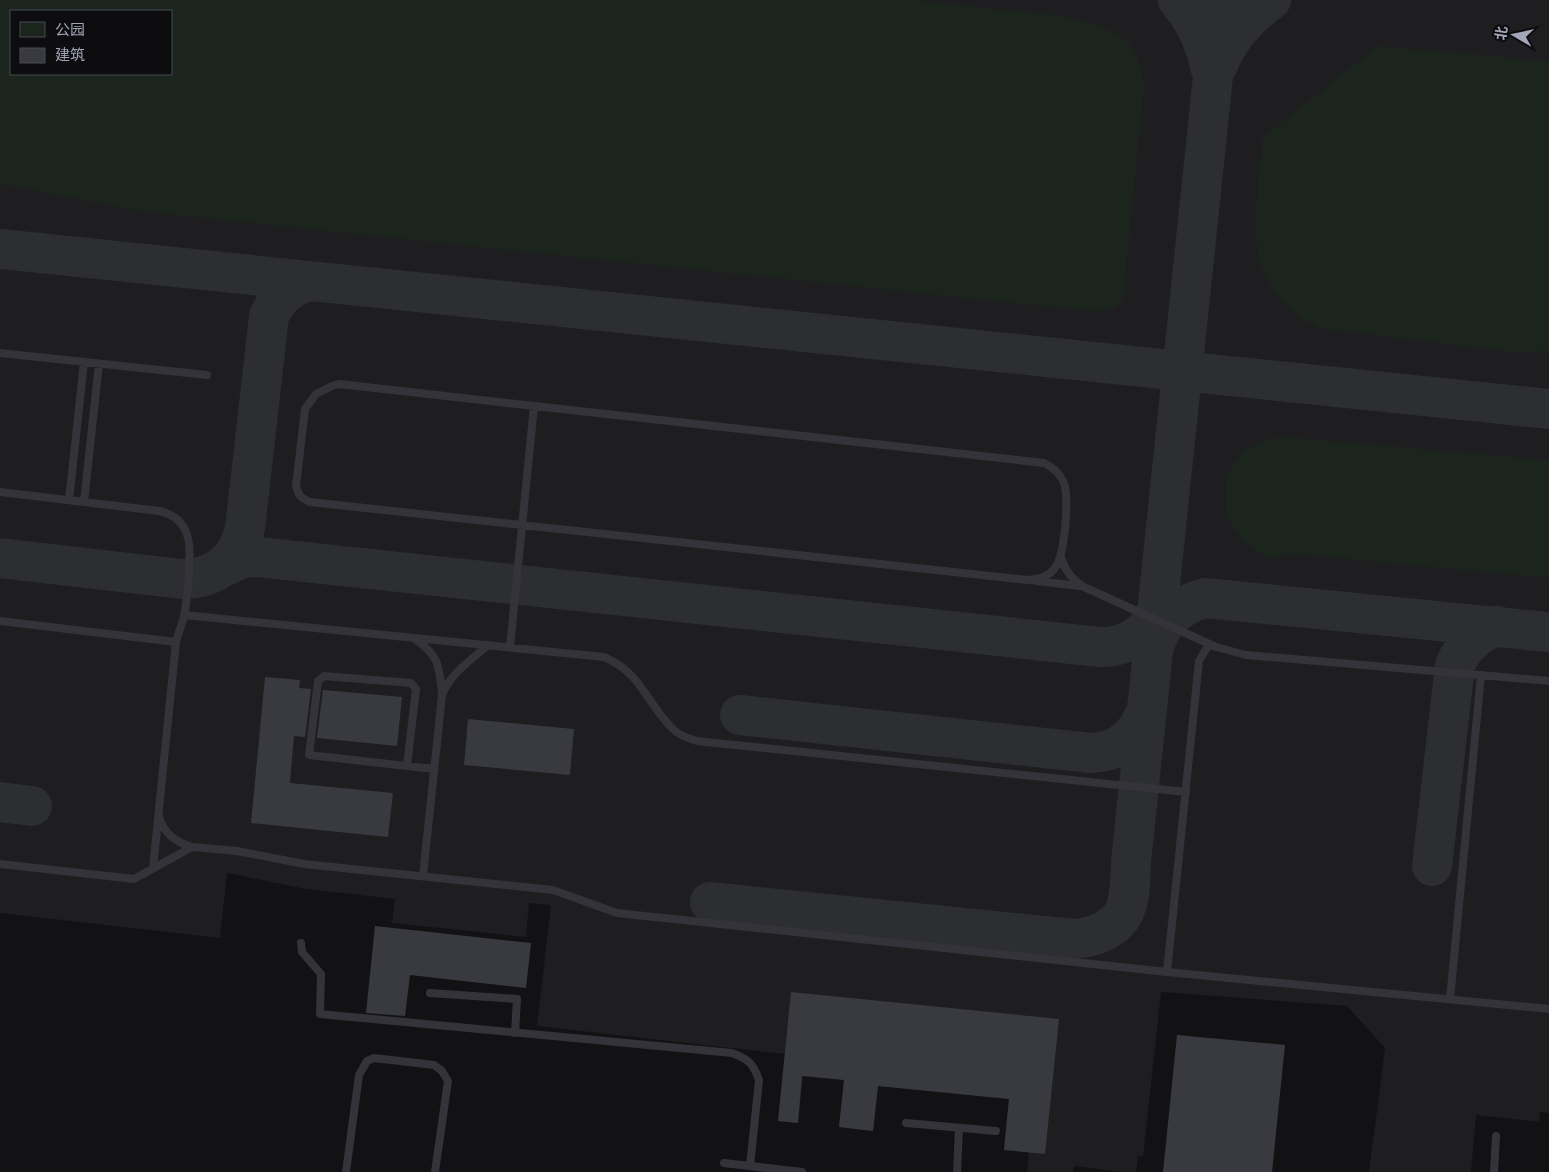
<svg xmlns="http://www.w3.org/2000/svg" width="1549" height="1172" font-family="'Exo 2','Noto Sans SC',sans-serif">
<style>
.built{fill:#1e1e21;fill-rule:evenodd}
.green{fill:#1c241e;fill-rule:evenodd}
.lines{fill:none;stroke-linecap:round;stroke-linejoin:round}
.taxiway{stroke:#2d2e32;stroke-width:40}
.building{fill:#393a3f}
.lane{stroke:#333339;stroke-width:8}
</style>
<rect width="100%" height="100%" fill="#121214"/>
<path class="built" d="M0 0H1549V1113L1540 1112 1539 1122 1476 1115 1471 1172H1369L1385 1048 1347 1006 1161 992 1143 1157 1138 1156 1136 1172H1123L1074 1166 1073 1172H1027L1029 1152 1004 1150 1009 1099 878 1086 873 1131 839 1127 844 1080 803 1076 798 1123 778 1121 785 1054 537 1026 551 905 529 903 526 937 392 923 395 899 306 889 227 873 220 938 0 913ZM11 11H171V74H11Z"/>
<path class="green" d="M0 0H913C943 3 974 6 1004 10 1040 13 1094 16 1123 38 1138 50 1141 67 1144 86L1123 299C1112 315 1098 311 1081 310L146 212 0 184ZM171 11V74H11V11Z
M1378 46 1549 61V351L1511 352 1318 328C1235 279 1256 218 1263 137Z
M1285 437 1549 460V578L1284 553 1279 559C1264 557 1253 550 1243 539 1223 520 1218 486 1235 462 1246 446 1267 439 1285 437Z"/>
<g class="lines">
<path class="taxiway" d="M1178 0C1195 20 1205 41 1210 67
M1218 65C1228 38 1247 17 1271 0
M0 249 1549 409
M0 558 182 579C216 579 238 561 245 528L269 316C277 298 289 287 309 281
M219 569 243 558 258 557 1100 647C1127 647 1149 634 1158 608
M1154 647C1161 622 1180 604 1205 598L1549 632
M740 715 1091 753C1120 752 1137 736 1147 709
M0 802 32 806
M1432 866 1455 665C1464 645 1477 633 1498 626
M710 902 1073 939C1092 938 1115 930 1124 912 1131 898 1130 877 1131 862L1221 0"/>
</g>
<path class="building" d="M265 677 300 680 299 688 311 689 305 737 294 736 290 783 393 793 388 837 251 823Z
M323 690 402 697 397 746 317 738Z
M468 719 574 729 570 775 464 765Z
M375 926 531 943 526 988 410 975 405 1016 366 1013Z
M791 992 1059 1019 1045 1154 1004 1150 1009 1099 878 1086 873 1131 839 1127 844 1080 802 1076 798 1123 778 1121Z
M1177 1035 1285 1045 1272 1172H1163Z"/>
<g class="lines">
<path class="lane" d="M0 353 207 375
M339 384 1044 463C1052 467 1059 472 1063 481 1070 495 1065 555 1055 568 1048 577 1039 579 1028 580L310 502C301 498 298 495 296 486L305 409 316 394 332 386Z
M0 492 159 511C172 514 183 521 187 535 193 549 187 600 184 616 182 625 178 633 176 642L153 868
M69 500 84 362
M84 502 99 364
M1061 557C1065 571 1072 579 1084 587L1216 647 1246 655 1549 681
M1036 581 1080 586
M184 615 604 657C642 673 646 703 673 729 679 736 689 738 697 741L1186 792
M0 621 176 642
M415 639C439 656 439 665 442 693
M510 647 534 406
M407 766 416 689 411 683 324 676 318 681 309 755 434 769
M159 817C164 834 176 842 192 847
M0 864 134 879 192 847 237 851 304 864 553 890 617 913 1167 972 1549 1009
M423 876 442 695C450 674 471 660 488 645
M301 943 302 952 321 974 320 1014 732 1053C748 1059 753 1063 759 1080L750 1166
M1167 972 1199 661 1209 644
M430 993 517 999 515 1033
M1450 999 1481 675
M906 1123 996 1131
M724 1163 802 1172
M346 1172 359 1075 367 1061 374 1058 434 1065 442 1071 448 1081 435 1172
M957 1172 959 1128
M1494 1172 1496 1136"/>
</g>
<rect x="10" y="10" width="162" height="65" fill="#0d0d0f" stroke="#494a52"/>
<rect x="20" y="22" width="25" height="15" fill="#1c241e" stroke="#494a52"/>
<text x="55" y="35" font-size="15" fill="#a2a6b6">公园</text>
<rect x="20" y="48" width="25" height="15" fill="#393a3f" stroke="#494a52"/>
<text x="55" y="60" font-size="15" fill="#a2a6b6">建筑</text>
<g transform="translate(1514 35) rotate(279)" stroke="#0d0d0f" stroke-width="4" paint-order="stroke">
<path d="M0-4L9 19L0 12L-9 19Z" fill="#a2a6b6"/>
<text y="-8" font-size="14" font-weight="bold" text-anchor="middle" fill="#a2a6b6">北</text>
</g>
</svg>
